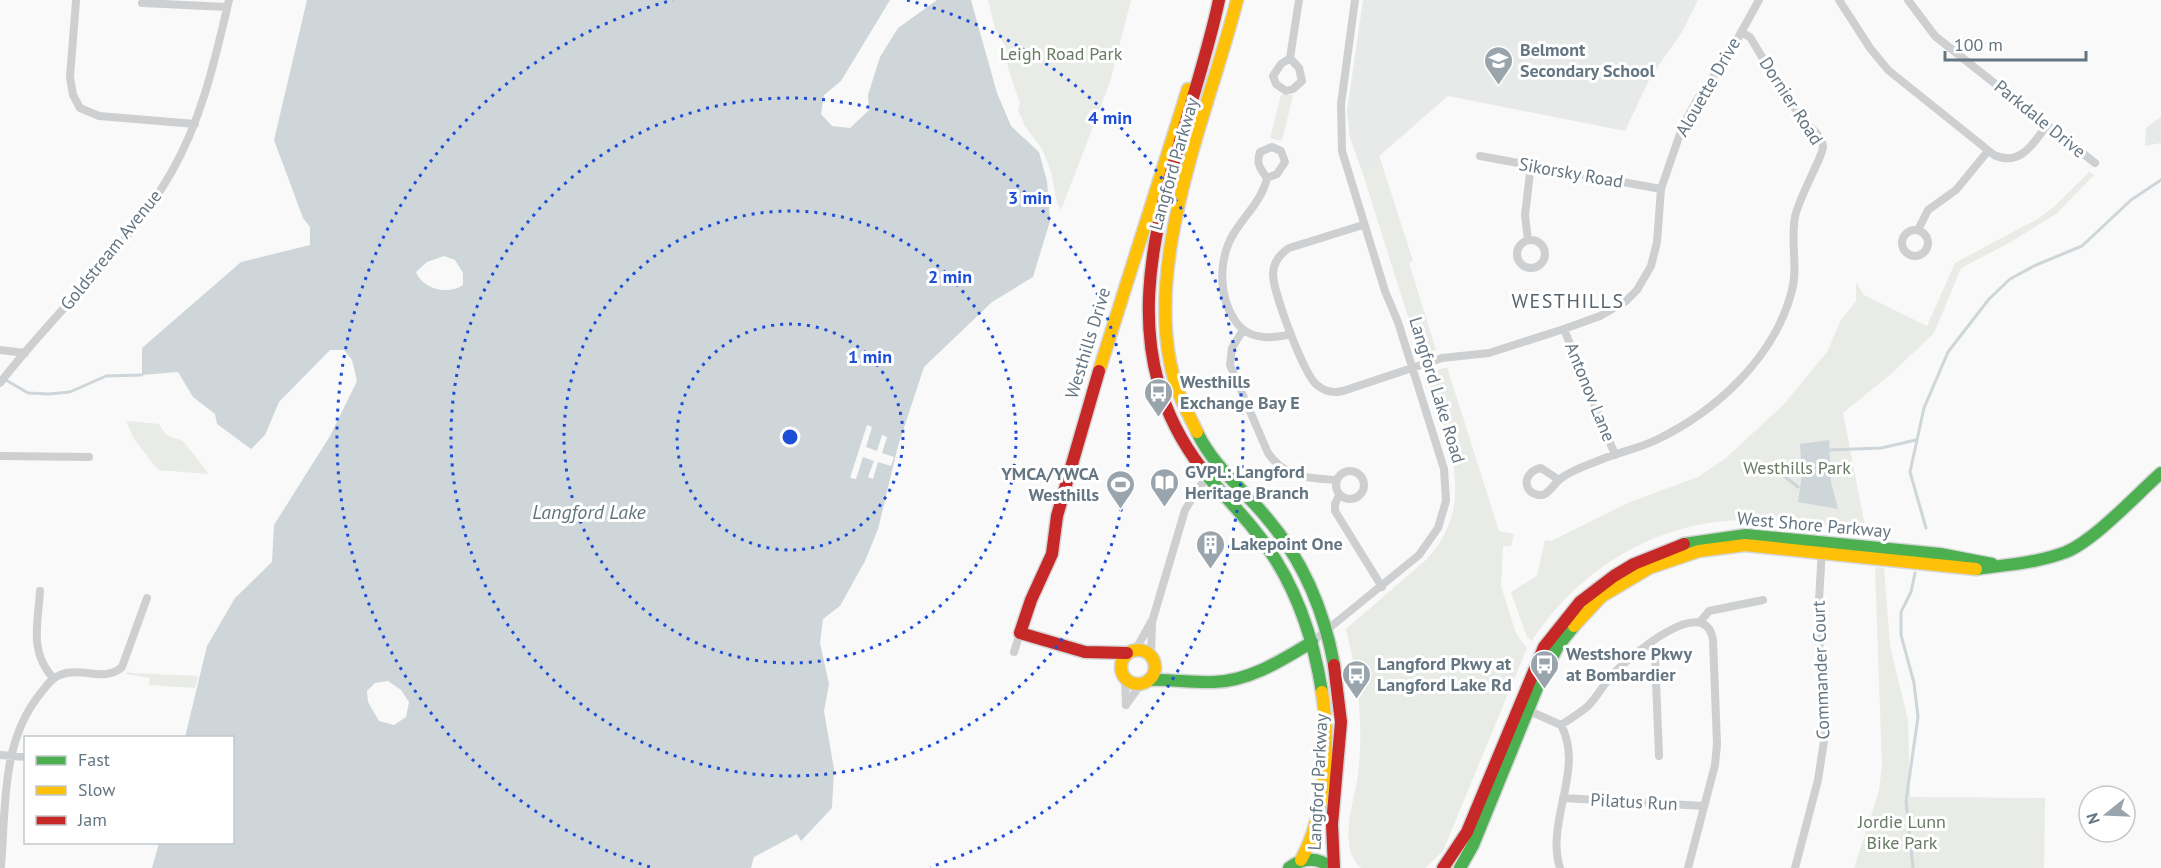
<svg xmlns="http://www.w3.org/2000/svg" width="2161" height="868" font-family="'PT Sans',sans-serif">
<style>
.built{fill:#e8e9e9}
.green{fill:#e8ebe6}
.water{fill:#ced6d9;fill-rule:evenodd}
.pier{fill:#f9f9f9}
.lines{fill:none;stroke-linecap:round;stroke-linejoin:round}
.stream{stroke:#ced6d9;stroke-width:3}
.fast-casing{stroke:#d5d6d7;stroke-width:15}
.slow-casing{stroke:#d5d6d7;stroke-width:15}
.jam-casing{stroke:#d5d6d7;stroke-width:15}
.street{stroke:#cecfd0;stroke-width:8}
.fast{stroke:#4caf50;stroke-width:12}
.slow{stroke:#ffc107;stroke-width:12}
.jam{stroke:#c62828;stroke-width:12}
.ring{fill:none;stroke:#1d4ed8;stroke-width:3;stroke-dasharray:3 6}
.labels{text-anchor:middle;stroke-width:6;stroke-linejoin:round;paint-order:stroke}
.poi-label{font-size:18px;font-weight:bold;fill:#657683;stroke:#fff;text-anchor:start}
.park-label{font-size:18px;fill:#687a64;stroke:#fff}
.street-label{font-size:18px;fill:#657683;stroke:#fff}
.neighbourhood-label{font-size:20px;letter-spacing:1.5px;fill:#57646e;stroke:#fff}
.water-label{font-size:20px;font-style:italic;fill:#60757c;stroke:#fff}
.centre{fill:#1d4ed8;stroke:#fff;stroke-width:3}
.ring-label{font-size:18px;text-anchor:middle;font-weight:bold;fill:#1d4ed8;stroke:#fff;stroke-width:6;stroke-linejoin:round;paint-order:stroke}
</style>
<rect width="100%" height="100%" fill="#f9f9f9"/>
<path class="built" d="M1363 0H1698L1682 32 1650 78 1625 131 1448 96 1362 171 1350 138 1347 111Z
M2161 117V143L2145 146 2146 128Z"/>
<path class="green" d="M988 0H1131L1110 82 1061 210 1057 203 1051 171 1042 149 1025 126 1018 110 1020 103 1008 68 1004 44 995 28Z
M1281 95H1293L1282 141 1270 138Z
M1379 155 1413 261 1409 263 1436 350 1420 355 1362 171Z
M2089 172 2094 175 2056 214 2009 243 1961 268 1934 333 1892 373 1843 413 1866 531C1825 527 1783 519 1742 520 1655 522 1579 569 1532 641L1527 637 1511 592 1537 576 1545 540 1551 541 1630 502 1698 477 1726 458 1784 404 1827 352 1841 320 1856 301V282L1864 295 1927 326 1955 263 2039 218 2055 206Z
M1447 367 1499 531 1514 534 1511 546H1503L1501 586 1516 633 1527 648 1443 851 1425 868H1361C1337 848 1354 802 1358 775 1364 726 1358 677 1346 629L1427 559C1480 501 1446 438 1426 374Z
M126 421 159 424 166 435 183 441 209 474 158 470 134 439Z
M1875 567 1884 568 1890 646 1908 720 1910 797 2045 798 2044 868H1854L1879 791 1882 765Z
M128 671 131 673 198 676 195 688 149 685 150 678 126 674Z"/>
<path class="water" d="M307 0H890L841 81 824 95 821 114 832 126 850 128 869 110 868 95 880 57 898 28 937 0H971L997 93 1011 126 1039 152 1047 181 1050 221 1033 277 992 302 924 367 898 446 878 529 865 561 840 606 823 619 820 643 829 684 824 711 834 769 832 808 801 841 797 834 754 857 751 868H152L159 843 232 842V738L185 737 207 646 235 598 272 562 274 525 330 436 357 381 352 360 344 350H330L279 402 265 435 251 449 217 424 215 414 193 397 178 372 142 375V348L241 262 310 245V227L303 218 274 140ZM444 256 455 260 463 273V285C449 295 423 290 416 272L427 262ZM388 681 401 690 409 702 406 717 394 725 379 721 368 702 367 691 375 683Z
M1829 440 1831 482 1838 509 1798 502 1802 475 1800 444Z"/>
<path class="pier" d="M867 425 872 427 866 447 877 451 882 435 887 437 882 453 894 457 891 466 878 462 873 479 868 477 874 461 863 457 856 479 850 478Z"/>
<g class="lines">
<path class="stream" d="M4 379 28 393 49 394 70 392 106 376 142 375
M1829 450 1881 448 1916 440
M1774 468 1798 487
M1926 528 1910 472 1924 408 1948 352 1989 299 2010 279 2036 265 2082 246 2131 200 2161 180
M1913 868 1906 801 1918 717 1914 683 1901 635V612L1911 592 1915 573"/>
<defs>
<path id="fast" d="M1197 432C1213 466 1243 489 1266 517 1303 560 1324 610 1334 665
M1202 469C1219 491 1239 510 1256 532 1293 578 1313 634 1322 692
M1684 544 1746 535 1940 554 1992 564
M1976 569C2006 565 2037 563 2066 552 2095 540 2136 495 2161 473
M1149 680C1171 679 1192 683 1214 682 1250 681 1282 660 1312 642
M1289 868C1303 857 1318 857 1332 868
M1460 868 1473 845 1539 683 1558 646 1574 626"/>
<path id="slow" d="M1099 371 1188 89
M1197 432C1191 419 1183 405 1178 391 1136 274 1208 115 1237 0
M1574 626 1602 596 1649 568 1699 551 1745 545 1976 569
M1121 667a17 17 0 1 1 34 0a17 17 0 1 1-34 0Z
M1301 860C1327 812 1330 745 1322 692"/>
<path id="jam" d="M1099 371 1057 516 1052 554 1031 600 1020 633 1085 652 1127 653
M1202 469C1089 322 1186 157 1219 0
M1334 868 1332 824 1341 722 1334 665
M1443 868 1467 832 1544 647 1580 602 1614 576 1634 564 1684 544"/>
</defs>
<use href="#fast" class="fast-casing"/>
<use href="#slow" class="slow-casing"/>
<use href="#jam" class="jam-casing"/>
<path class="street" d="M1839 0 1870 48 1888 70 1994 155C2020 167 2033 144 2047 125
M1908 0 1935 36 2095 163
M76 1 70 77 73 95 80 108 99 116 195 124
M142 3 227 7
M1290 58 1299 68 1302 81 1293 89 1286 91 1276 84 1273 76 1281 64Z
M1290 58 1299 0
M1272 147 1281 151 1285 162 1277 174 1267 178C1260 168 1256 164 1260 152Z
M1480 156 1661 189
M1267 178C1262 200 1246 214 1234 233 1218 259 1218 297 1236 322 1249 340 1272 339 1291 334
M1363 225 1289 248C1280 254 1273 263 1273 274 1273 292 1304 375 1317 385 1325 392 1334 393 1343 391L1442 358 1489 353 1564 329 1600 316 1626 301 1637 290 1651 266 1657 242 1661 189 1683 125 1700 95 1728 56 1759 0
M1902 243a13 13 0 1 1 26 0a13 13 0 1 1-26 0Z
M1918 230 1928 210 1956 190 1988 151
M1517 254a14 14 0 1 1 28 0a14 14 0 1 1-28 0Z
M1528 240 1525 215 1531 165
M1564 329 1615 455
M1243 330 1232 348 1230 365 1268 453C1285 478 1309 478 1336 480
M0 350 25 353
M0 383C54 312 127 250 171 173 202 119 215 60 229 0
M0 456 89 457
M1336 485a14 14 0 1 1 28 0a14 14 0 1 1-28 0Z
M1559 480 1541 468C1521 472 1522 496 1543 495 1551 491 1553 485 1559 480 1569 471 1588 465 1600 460 1618 452 1638 449 1656 440 1715 412 1773 359 1791 294 1799 269 1790 243 1795 217 1798 199 1824 154 1823 146 1821 135 1811 128 1804 121 1784 95 1767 65 1750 37L1741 32
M1339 495 1335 504V511L1382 587
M40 591C38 624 29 651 53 678
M1700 622 1709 611 1763 600
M1312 642 1419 555 1438 528 1446 501 1444 469 1398 322 1385 291 1342 151 1341 104 1355 0
M1650 643 1655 656 1659 756
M1136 649 1151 622
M1014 652 1020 633
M1151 655 1152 622 1185 510 1199 487 1219 466
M1125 679 1126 705
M1126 705 1141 684
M1525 709 1561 725C1585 769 1545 822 1560 868
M1561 725C1570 719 1580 713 1588 706 1598 696 1604 683 1614 673 1630 657 1705 591 1713 640L1717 744 1715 765 1688 868
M0 755 26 757
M1563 798 1704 806
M1 866C6 807 1 742 40 694 46 687 51 678 60 675 80 666 105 683 122 667L147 598
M1795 868 1818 780 1824 741 1818 617 1822 549"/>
<use href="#fast" class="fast"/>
<use href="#slow" class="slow"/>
<use href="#jam" class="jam"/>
</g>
<g class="ring">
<circle cx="790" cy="437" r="113"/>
<circle cx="790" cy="437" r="226"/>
<circle cx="790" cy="437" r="339"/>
<path d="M650 867A452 452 0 0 1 673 0M907 0A452 452 0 0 1 930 867"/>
</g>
<defs>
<symbol id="school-pin" viewBox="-11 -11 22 30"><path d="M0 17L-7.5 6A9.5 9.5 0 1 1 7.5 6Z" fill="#99a4ac" stroke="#fff"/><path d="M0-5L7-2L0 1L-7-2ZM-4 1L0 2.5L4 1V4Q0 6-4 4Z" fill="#fff"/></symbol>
<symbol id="bus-pin" viewBox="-11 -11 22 30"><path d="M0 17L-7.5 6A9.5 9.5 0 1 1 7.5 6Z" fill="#99a4ac" stroke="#fff"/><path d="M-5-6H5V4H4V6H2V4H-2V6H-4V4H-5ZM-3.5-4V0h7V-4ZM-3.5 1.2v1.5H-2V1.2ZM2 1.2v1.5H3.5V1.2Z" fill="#fff"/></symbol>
<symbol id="library-pin" viewBox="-11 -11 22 30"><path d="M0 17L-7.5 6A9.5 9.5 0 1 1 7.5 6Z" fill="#99a4ac" stroke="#fff"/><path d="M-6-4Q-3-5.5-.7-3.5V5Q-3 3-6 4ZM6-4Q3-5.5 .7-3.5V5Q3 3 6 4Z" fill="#fff"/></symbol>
<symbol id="stadium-pin" viewBox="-11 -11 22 30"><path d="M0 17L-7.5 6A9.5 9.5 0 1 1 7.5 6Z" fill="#99a4ac" stroke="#fff"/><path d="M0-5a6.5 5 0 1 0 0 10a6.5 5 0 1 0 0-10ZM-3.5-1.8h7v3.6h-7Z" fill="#fff"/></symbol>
<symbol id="building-pin" viewBox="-11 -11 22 30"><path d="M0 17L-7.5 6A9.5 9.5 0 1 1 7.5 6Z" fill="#99a4ac" stroke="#fff"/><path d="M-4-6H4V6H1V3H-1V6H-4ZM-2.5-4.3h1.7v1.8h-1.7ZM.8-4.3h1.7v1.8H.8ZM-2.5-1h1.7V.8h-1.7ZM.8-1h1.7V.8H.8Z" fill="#fff"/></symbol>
</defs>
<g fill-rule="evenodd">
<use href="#school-pin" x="1482" y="44" width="33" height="45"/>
<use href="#bus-pin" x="1142" y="376" width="33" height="45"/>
<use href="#library-pin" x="1148" y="466" width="33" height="45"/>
<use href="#stadium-pin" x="1104" y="468" width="33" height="45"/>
<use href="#building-pin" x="1194" y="528" width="33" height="45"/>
<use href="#bus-pin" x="1528" y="648" width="33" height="45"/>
<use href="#bus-pin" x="1340" y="658" width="33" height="45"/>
</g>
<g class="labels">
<g class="poi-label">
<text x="1520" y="56">Belmont<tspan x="1520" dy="21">Secondary School</tspan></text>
<text x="1180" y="388">Westhills<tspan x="1180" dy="21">Exchange Bay E</tspan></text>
<text x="1185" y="478">GVPL: Langford<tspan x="1185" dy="21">Heritage Branch</tspan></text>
<text x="1099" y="480" text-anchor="end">YMCA/YWCA<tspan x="1099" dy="21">Westhills</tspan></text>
<text x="1231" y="550">Lakepoint One</text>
<text x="1566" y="660">Westshore Pkwy<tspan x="1566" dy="21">at Bombardier</tspan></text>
<text x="1377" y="670">Langford Pkwy at<tspan x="1377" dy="21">Langford Lake Rd</tspan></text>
</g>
<g class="park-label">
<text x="1061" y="60">Leigh Road Park</text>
<text x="1797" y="474">Westhills Park</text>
<text x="1902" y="828">Jordie Lunn<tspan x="1902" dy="21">Bike Park</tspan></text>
</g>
<g class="street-label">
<text transform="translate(1708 87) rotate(-60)" y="6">Alouette Drive</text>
<text transform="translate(1791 101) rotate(57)" y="6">Dornier Road</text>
<text transform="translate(2040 119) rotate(39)" y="6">Parkdale Drive</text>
<text transform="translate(1174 164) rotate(-74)" y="6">Langford Parkway</text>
<text transform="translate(1571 173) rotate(10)" y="6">Sikorsky Road</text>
<text transform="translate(111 250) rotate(-51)" y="6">Goldstream Avenue</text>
<text transform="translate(1088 343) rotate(-73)" y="6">Westhills Drive</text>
<text transform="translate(1437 390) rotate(73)" y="6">Langford Lake Road</text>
<text transform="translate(1590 392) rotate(68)" y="6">Antonov Lane</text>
<text transform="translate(1814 525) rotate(5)" y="6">West Shore Parkway</text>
<text transform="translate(1821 670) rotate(-92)" y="6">Commander Court</text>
<text transform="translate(1318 782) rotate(-87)" y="6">Langford Parkway</text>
<text transform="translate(1634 802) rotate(3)" y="6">Pilatus Run</text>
</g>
<g class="neighbourhood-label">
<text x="1568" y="308">WESTHILLS</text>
</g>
<g class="water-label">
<text x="589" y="519">Langford Lake</text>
</g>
</g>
<circle cx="790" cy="437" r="9" class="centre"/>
<g class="ring-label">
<text x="1110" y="124">4 min</text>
<text x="1030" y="204">3 min</text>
<text x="950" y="283">2 min</text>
<text x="870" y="363">1 min</text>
</g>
<rect x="24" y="736" width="210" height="108" fill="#ffffff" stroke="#c1c8cd" stroke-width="1.5"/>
<rect x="36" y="756" width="30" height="9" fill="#4caf50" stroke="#c1c8cd" stroke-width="1.5"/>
<text x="78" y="766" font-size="18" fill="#657683">Fast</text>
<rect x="36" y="786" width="30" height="9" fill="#ffc107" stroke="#c1c8cd" stroke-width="1.5"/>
<text x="78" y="796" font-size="18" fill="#657683">Slow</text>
<rect x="36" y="816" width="30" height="9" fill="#c62828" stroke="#c1c8cd" stroke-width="1.5"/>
<text x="78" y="826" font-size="18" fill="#657683">Jam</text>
<g transform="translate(2107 814) rotate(252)"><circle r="28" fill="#ffffff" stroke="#c1c8cd" stroke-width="1.5"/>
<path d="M0-4.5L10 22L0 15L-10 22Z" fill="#99a4ac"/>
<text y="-9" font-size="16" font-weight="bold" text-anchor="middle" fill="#657683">N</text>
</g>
<path d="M1945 51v9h141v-9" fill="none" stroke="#657683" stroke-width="3"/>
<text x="1954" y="51" font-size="18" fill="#657683" stroke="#ffffff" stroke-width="4.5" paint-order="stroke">100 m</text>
</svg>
